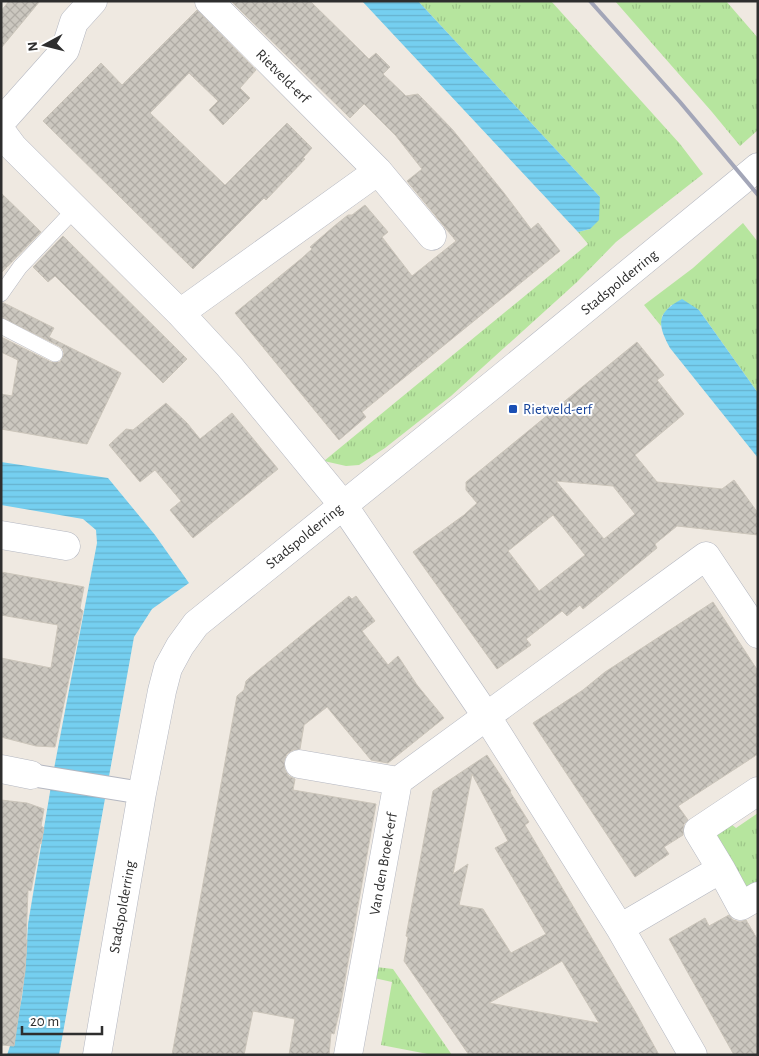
<svg xmlns="http://www.w3.org/2000/svg" width="759" height="1056" font-family="'Alegreya Sans',sans-serif">
<style>
.grass{fill:url(#grass-tufts)}
.water{fill:url(#water-rules)}
.building{fill:url(#building-cross-hatch);stroke:#cbc5ba;fill-rule:evenodd}
.lines{fill:none;stroke-linecap:round;stroke-linejoin:round}
.service-casing{stroke:#b4b7c1;stroke-width:16}
.pedestrian-casing{stroke:#b4b7c1;stroke-width:24}
.minor-casing{stroke:#b4b7c1;stroke-width:29}
.tertiary-casing{stroke:#b4b7c1;stroke-width:29}
.service{stroke:#fff;stroke-width:15}
.pedestrian{stroke:#fff;stroke-width:22}
.minor{stroke:#fff;stroke-width:28}
.tertiary{stroke:#fff;stroke-width:28}
.rail{stroke:#a3a6b8;stroke-width:4}
.transit-dot{fill:#1a4fb4;stroke:#fff;stroke-width:2}
.labels{text-anchor:middle;stroke-width:4;stroke-linejoin:round;paint-order:stroke}
.street-label{font-size:15px;fill:#2e2e2e;stroke:#fff}
.transit-label{font-size:15px;fill:#164399;stroke:#fff;text-anchor:start}
</style>
<defs>
<pattern id="grass-tufts" width="24" height="20" patternUnits="userSpaceOnUse" patternTransform="scale(1.25)"><rect width="24" height="20" fill="#b6e59e"/><path d="M3 7l-1-3M5 7V3M7 7l1-3M15 17l-1-3M17 17v-4M19 17l1-3" fill="none" stroke="#9dc588"/></pattern>
<pattern id="water-rules" width="6" height="5" patternUnits="userSpaceOnUse" patternTransform="scale(1.25)"><rect width="6" height="5" fill="#75cff0"/><path d="M0 2.5h6" fill="none" stroke="#66b2ce"/></pattern>
<pattern id="building-cross-hatch" width="8" height="8" patternUnits="userSpaceOnUse" patternTransform="scale(1.25)"><rect width="8" height="8" fill="#cbc7bf"/><path d="M0 0l8 8M0 8l8-8" fill="none" stroke="#afaba4"/></pattern>
</defs>
<rect width="100%" height="100%" fill="#efe9e1"/>
<path class="grass" d="M418 1H551L680 144 703 174 616 242 577 282 451 396 385 448 359 465 346 466 324 461 588 244 578 232 590 229 600 197Z
M615 1H726L758 38V130L740 146 712 112Z
M743 223 758 242V393L699 310 671 305 662 316 661 326 644 305 693 268Z
M758 813V883L747 889 715 834 731 824 736 828Z
M376 967 393 969 452 1055H433L381 1045 392 982 374 978Z"/>
<path class="water" d="M362 1H418L600 197 599 220 590 229 578 232Z
M682 299 699 310 758 393V458L670 348C657 324 656 313 682 299Z
M1 462 108 478 155 535 189 583 152 609 134 637 59 1055H7L14 1034 22 997 26 959 28 924 53 774 97 543 96 530 83 519 1 505Z"/>
<path class="building" d="M9 1H40L1 48V11Z
M231 1H310L369 59 376 53 390 67 383 74 406 96 418 94 452 129 504 193 531 229 538 223 560 251 362 412 366 417 339 440 235 313 302 258 312 249 310 247 333 227 348 215H352L365 205 388 232 382 237 412 276 456 241 407 181 422 169 396 136 364 104 350 118Z
M197 10 256 70 240 88 250 98 223 125 209 110 218 101 189 73 150 113 225 185 287 123 312 148 303 158 305 159 266 200 264 198 193 269 43 121 101 63 122 85Z
M1 193 41 232 1 273Z
M63 236 187 359 163 383 55 276 48 282 33 267Z
M1 303H4L54 328 49 337 121 373 87 444 1 429V394L12 396 18 360 1 352V337L51 362H60L64 354 63 349 59 346 1 317Z
M637 342 664 375 657 380 684 414 635 455 657 482 722 489 734 480 758 513V535L677 526 655 544 657 548 583 609 580 605 567 616 562 611 526 639 531 645 497 669 413 552 464 515 477 503 466 490V482ZM556 481 613 486 635 514 604 539ZM553 515 585 555 539 591 508 551Z
M166 403 187 423 200 439 232 413 278 469 193 538 170 510 181 501 155 470 140 482 109 445 126 429 133 430Z
M1 572 84 587 80 608 83 611 55 747 36 746 1 737V658L51 668 58 625 1 615Z
M349 596 352 599 356 596 375 621 362 631 388 665 398 656 417 685 444 718 388 763 371 760 327 707 304 725 300 749 293 750 287 754 284 761 285 770 289 776 295 779 293 790 376 804 339 1013 334 1034 331 1033 329 1055H289L295 1019 253 1011 244 1055H172L237 696 244 690 246 681 248 679Z
M713 602 758 671V754L678 806 688 820 684 824 683 835 664 847 669 854 635 877 533 723 583 690 605 672Z
M487 755 511 791 510 792 529 822 525 825 636 1013 659 1055H469L404 961 408 937 406 936 433 791ZM472 774 508 841 495 848 546 934 511 953 483 909 459 905 468 864 453 874ZM562 961 599 1023 489 1003 542 973Z
M1 800 27 803 44 809 41 826 44 828 41 844 40 843 31 891 28 890 26 940H27L25 971 14 1046 1 1045Z
M729 915 733 920 740 922 746 920 758 940V1055H734L669 939 705 918 709 926Z"/>
<g class="lines">
<defs>
<path id="service" d="M1 294 20 267 75 209
M1 326 55 354"/>
<path id="pedestrian" d="M31 775 142 793"/>
<path id="minor" d="M209 1 378 171 432 236
M1 122 65 50 74 22 93 1
M1 131 13 147 180 313 229 366 343 505 487 717 620 928 693 1055
M180 313 378 171
M1 535 66 546
M299 764 398 781
M1 769 31 775
M721 869 698 831 758 791
M620 928 721 869 741 906 758 896
M348 1055 398 781 706 556 758 634"/>
<path id="tertiary" d="M97 1055 142 793 162 691 168 668 180 646 196 624 495 383 758 167"/>
</defs>
<use href="#service" class="service-casing"/>
<use href="#pedestrian" class="pedestrian-casing"/>
<use href="#minor" class="minor-casing"/>
<use href="#tertiary" class="tertiary-casing"/>
<use href="#service" class="service"/>
<use href="#pedestrian" class="pedestrian"/>
<use href="#minor" class="minor"/>
<use href="#tertiary" class="tertiary"/>
<path class="rail" d="M590 1 680 102 758 195"/>
</g>
<rect class="transit-dot" x="508" y="404" width="10" height="10" rx="2.5"/>
<g class="labels">
<g class="street-label">
<text transform="translate(283 76) rotate(45)" y="5">Rietveld-erf</text>
<text transform="translate(619 282) rotate(-39)" y="5">Stadspolderring</text>
<text transform="translate(304 536) rotate(-39)" y="5">Stadspolderring</text>
<text transform="translate(383 864) rotate(-80)" y="5">Van den Broek-erf</text>
<text transform="translate(122 907) rotate(-80)" y="5">Stadspolderring</text>
</g>
<g class="transit-label">
<text x="523" y="414">Rietveld-erf</text>
</g>
</g>
<rect width="759" height="1056" fill="none" stroke="#2e2e2e" stroke-width="5"/>
<g transform="translate(45 45) rotate(263)" stroke="#ffffff" stroke-width="4" paint-order="stroke">
<path d="M0-4L9 19L0 12L-9 19Z" fill="#2e2e2e"/>
<text y="-8" font-size="14" font-weight="bold" text-anchor="middle" fill="#2e2e2e">N</text>
</g>
<path d="M22 1026v8h80v-8" fill="none" stroke="#2e2e2e" stroke-width="2.5"/>
<text x="30" y="1026" font-size="15" fill="#2e2e2e" stroke="#ffffff" stroke-width="4" paint-order="stroke">20 m</text>
</svg>
